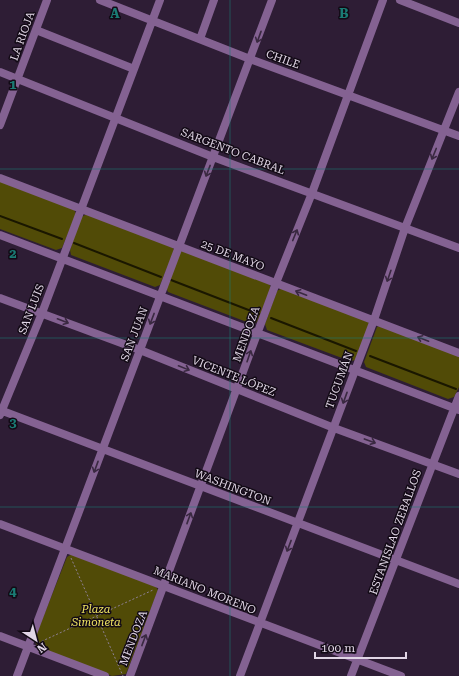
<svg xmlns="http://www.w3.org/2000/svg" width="459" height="676" font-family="'Roboto Serif',serif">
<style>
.green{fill:#514b07}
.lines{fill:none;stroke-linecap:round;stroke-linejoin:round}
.stream{stroke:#1a1700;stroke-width:2}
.path{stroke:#8e8094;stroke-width:1;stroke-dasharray:2 2;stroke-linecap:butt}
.minor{stroke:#846292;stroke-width:8}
.oneway{stroke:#3a2941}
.grid{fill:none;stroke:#1a7b74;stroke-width:1;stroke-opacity:0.55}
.labels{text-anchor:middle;stroke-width:3;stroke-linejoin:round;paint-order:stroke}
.street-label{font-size:11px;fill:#e1d6e6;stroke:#120a15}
.park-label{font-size:11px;font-style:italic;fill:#f1e662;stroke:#120a15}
.grid-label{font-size:13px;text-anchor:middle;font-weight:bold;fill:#1a7b74;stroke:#120a15;stroke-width:3;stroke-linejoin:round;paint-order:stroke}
</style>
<rect width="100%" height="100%" fill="#2e1d35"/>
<path class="green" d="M0 180 74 209 76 214 62 248 56 250 0 229Z
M87 214 173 246 174 251 160 285 155 287 71 255 70 250 81 217Z
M183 250 269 283 271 288 257 322 252 324 168 292 166 287 178 253Z
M282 288 368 321 370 326 356 360 350 361 267 330 265 324 277 291Z
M381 325 459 355V387L454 397 448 399 366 367 364 362 377 327Z
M72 554 155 585 158 590 126 674 112 676 38 647 34 640 67 557Z"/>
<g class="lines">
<path class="stream" d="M0 216 62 239
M74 243 161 277
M171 280 259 314
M271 318 356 351
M370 356 456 389"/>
<path class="path" d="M71 558 123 676
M38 643 153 590"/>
<path class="minor" d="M100 0 250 59 459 136
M400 0 459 23
M36 30 134 69
M200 39 214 0
M0 72 213 157 459 248
M0 125 47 0
M0 178 459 353
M0 235 459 410
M0 298 140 350 334 428 459 474
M0 410 459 584
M0 415 42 313 160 0
M0 524 401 676
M0 636 105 676
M17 676 272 0
M130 676 276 283 312 193 383 0
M240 676 374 320 405 228 459 92
M351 676 459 396"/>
</g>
<defs><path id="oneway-shaft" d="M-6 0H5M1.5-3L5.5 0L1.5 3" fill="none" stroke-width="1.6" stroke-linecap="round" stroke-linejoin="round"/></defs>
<g class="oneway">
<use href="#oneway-shaft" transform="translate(259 37) rotate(110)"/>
<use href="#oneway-shaft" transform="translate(434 154) rotate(112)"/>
<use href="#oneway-shaft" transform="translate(208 171) rotate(111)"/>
<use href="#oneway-shaft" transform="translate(295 235) rotate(-68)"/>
<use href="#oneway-shaft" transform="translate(389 276) rotate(109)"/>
<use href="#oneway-shaft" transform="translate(301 293) rotate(-159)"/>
<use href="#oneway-shaft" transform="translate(152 319) rotate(111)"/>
<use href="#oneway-shaft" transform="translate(63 321) rotate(21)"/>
<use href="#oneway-shaft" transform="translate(423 339) rotate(-159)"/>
<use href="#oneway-shaft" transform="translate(249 356) rotate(-71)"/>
<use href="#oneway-shaft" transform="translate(184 368) rotate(22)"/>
<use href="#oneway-shaft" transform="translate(345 398) rotate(110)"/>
<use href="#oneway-shaft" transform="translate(370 441) rotate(20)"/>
<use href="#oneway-shaft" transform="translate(96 467) rotate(110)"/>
<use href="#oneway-shaft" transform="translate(189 518) rotate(-70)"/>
<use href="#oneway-shaft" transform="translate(289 546) rotate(111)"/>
<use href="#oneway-shaft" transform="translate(144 640) rotate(-69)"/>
</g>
<path class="grid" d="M230 0V676M0 169H459M0 338H459M0 507H459"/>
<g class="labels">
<g class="street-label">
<text transform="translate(22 36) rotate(-70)" y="4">LA RIOJA</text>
<text transform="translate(283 59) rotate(20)" y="4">CHILE</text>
<text transform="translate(233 151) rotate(21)" y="4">SARGENTO CABRAL</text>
<text transform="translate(233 255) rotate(21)" y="4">25 DE MAYO</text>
<text transform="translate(31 309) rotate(-69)" y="4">SAN LUIS</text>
<text transform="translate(134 334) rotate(-69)" y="4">SAN JUAN</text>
<text transform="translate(246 334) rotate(-70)" y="4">MENDOZA</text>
<text transform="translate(234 376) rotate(22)" y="4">VICENTE LÓPEZ</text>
<text transform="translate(339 380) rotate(-70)" y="4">TUCUMÁN</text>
<text transform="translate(233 487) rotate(21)" y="4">WASHINGTON</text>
<text transform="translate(395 532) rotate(-70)" y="4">ESTANISLAO ZEBALLOS</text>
<text transform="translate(205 590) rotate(22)" y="4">MARIANO MORENO</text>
<text transform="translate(133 638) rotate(-69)" y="4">MENDOZA</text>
</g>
<g class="park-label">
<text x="96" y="613">Plaza<tspan x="96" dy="13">Simoneta</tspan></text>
</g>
</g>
<g class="grid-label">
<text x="115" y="18">A</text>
<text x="344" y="18">B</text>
<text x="13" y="89">1</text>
<text x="13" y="258">2</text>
<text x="13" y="427">3</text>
<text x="13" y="596">4</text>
</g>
<g transform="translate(36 640) rotate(144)" stroke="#120a15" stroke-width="3" paint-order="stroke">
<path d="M0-3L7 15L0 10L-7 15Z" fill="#e1d6e6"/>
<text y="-6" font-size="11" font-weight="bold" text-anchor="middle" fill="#e1d6e6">N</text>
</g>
<path d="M315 652v6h91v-6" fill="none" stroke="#e1d6e6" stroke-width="2"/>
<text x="321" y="652" font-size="12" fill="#e1d6e6" stroke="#120a15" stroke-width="3" paint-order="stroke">100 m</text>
</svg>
